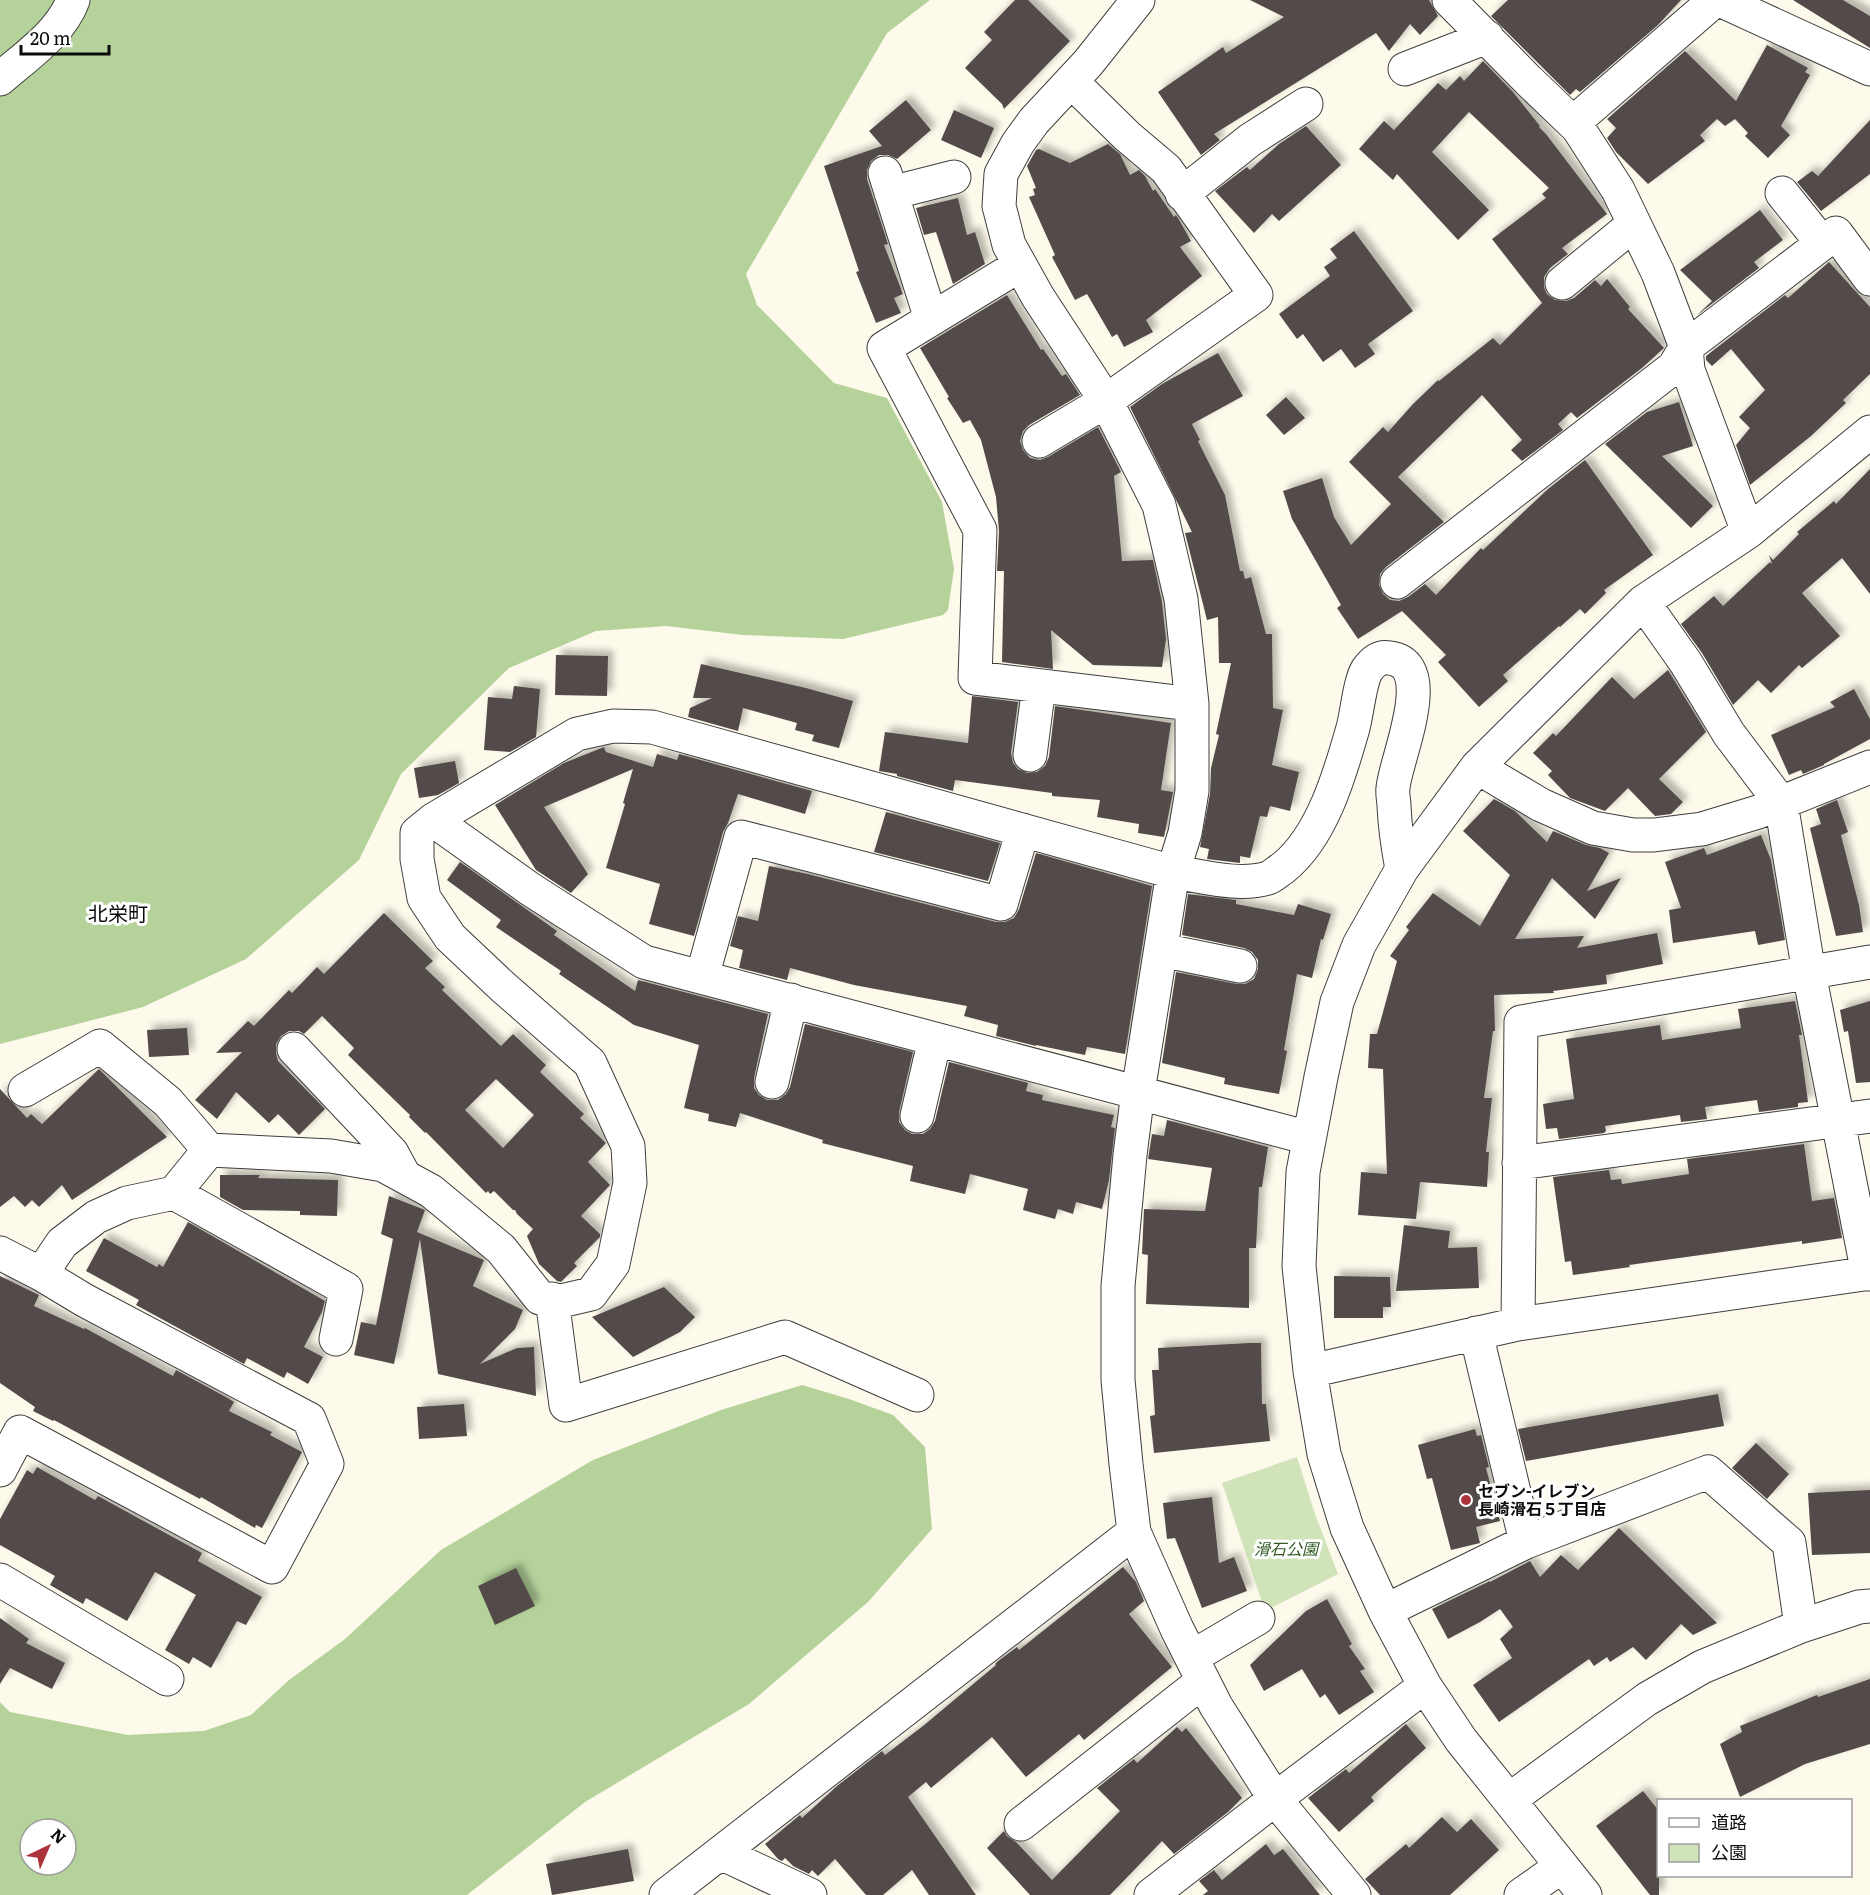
<svg xmlns="http://www.w3.org/2000/svg" width="1870" height="1895" font-family="Literata,'Noto Sans JP',serif">
<style>
.green{fill:#d0e3b9}
.forest{fill:#b5d29a;fill-rule:evenodd}
.building{fill:#524c49;fill-rule:evenodd;filter:url(#shadow)}
.lines{fill:none;stroke-linecap:round;stroke-linejoin:round}
.minor-casing{stroke:#3e3e3e;stroke-width:35}
.minor{stroke:#fff;stroke-width:33}
.poi-dot{fill:#ac333c;stroke:#fff;stroke-width:2}
.labels{text-anchor:middle;stroke-width:6;stroke-linejoin:round;paint-order:stroke}
.poi-label{font-size:16px;font-weight:bold;fill:#0b0b0b;stroke:#fff;text-anchor:start}
.park-label{font-size:16px;font-style:italic;fill:#305b23;stroke:#fff}
.quarter-label{font-size:20px;fill:#0b0b0b;stroke:#fff}
</style>
<defs>
<filter id="shadow"><feDropShadow dx="5.5" dy="-5.5" stdDeviation="3" flood-color="#0004"/></filter>
</defs>
<rect width="100%" height="100%" fill="#fdf9eb"/>
<path class="green" d="M1297 1457 1315 1514 1338 1574 1265 1611 1222 1483Z"/>
<path class="forest" d="M0 0H930L887 33 746 274 757 305 834 383 887 398 942 502 954 569 948 610 943 615 843 639 743 635 666 626 596 631 509 668 401 774 359 860 246 959 143 1007 0 1044Z
M802 1385 849 1399 893 1415 925 1447 932 1529 868 1602 749 1704 585 1802 467 1895H0V1702L10 1712 128 1735 204 1731 251 1715 289 1680 345 1639 441 1550 593 1460 721 1410ZM30 1829H66V1865H30Z"/>
<path class="building" d="M1015 0H1028L1070 41 1004 109 1002 104 965 68 992 40 984 32Z
M1250 0H1429L1438 16 1420 35 1410 24 1389 51 1376 33 1214 134 1220 140 1201 155 1158 92 1223 47 1226 53 1284 17Z
M1508 0H1681L1658 25 1580 92 1576 89 1570 95 1491 16Z
M1793 0H1843L1870 16V48Z
M1767 45 1808 68 1805 72 1810 75 1781 126 1790 135 1768 158 1745 136 1748 133 1735 119 1725 126 1717 119 1700 135 1705 141 1648 184 1616 152 1607 138 1616 128 1607 119 1685 51 1736 101Z
M1483 61 1513 92 1540 126 1539 127 1546 134 1607 214 1562 248 1568 254 1550 268 1544 277V287L1547 294 1555 300 1566 301 1574 298 1595 280 1601 286 1607 279 1630 307 1628 309 1664 348 1642 368 1577 418 1571 412 1558 424 1563 430 1522 461 1511 450 1522 440 1482 395 1398 477 1444 522 1386 567 1380 574 1379 585 1383 594 1390 600 1399 601 1408 597 1425 584 1436 595 1481 548 1483 550 1548 489 1585 460 1653 555 1604 590 1606 593 1585 614 1580 609 1560 627 1559 626 1503 675 1508 681 1479 707 1438 662 1446 655 1402 611 1358 639 1337 608 1341 605 1292 519 1283 491 1322 478 1334 517 1351 545 1391 504 1349 462 1383 427 1388 432 1413 404 1438 380 1439 381 1493 338 1500 345 1542 303 1492 239 1546 198 1542 194 1549 188 1469 112 1432 152 1489 210 1458 240 1397 174 1393 180 1359 149 1384 121 1394 130 1438 83 1446 90 1460 76 1464 81Z
M906 100 931 130 897 159 888 155H879L871 161 867 170V179L888 244 884 245 903 294 894 298 901 313 876 323 856 272 859 271 824 166 882 146 869 131Z
M954 110 994 128 981 158 941 140Z
M1870 120V174L1821 211 1797 182 1812 171 1818 176Z
M1306 126 1341 165 1279 221 1272 214 1254 233 1215 191 1247 167 1250 170 1279 144Z
M1108 144 1120 154 1130 175 1139 170 1145 176 1153 191 1155 189 1174 217 1176 215 1178 218 1191 241 1180 247 1202 276 1146 320 1153 332 1124 347 1117 334 1112 337 1087 294 1075 300 1052 257 1055 255 1029 197 1035 195 1033 189 1036 188 1027 166 1036 150 1039 149 1070 163Z
M958 198 967 235 975 232 985 264 953 284 936 232 924 235 916 208Z
M1760 210 1783 240 1754 262 1759 268 1696 316 1712 301 1680 270Z
M1354 231 1413 311 1368 344 1375 354 1355 368 1341 349 1323 362 1303 334 1297 339 1279 314 1330 276 1324 267 1337 258 1330 249Z
M1829 262 1870 307V374L1843 400 1846 403 1811 436 1750 485 1736 445 1750 428 1739 417 1765 390 1731 349 1712 366 1706 360V356L1785 295 1788 298Z
M1007 295 1041 350 1043 349 1062 376 1066 374 1080 395 1029 425 1023 431 1020 441 1023 450 1030 458 1040 460 1048 457 1098 427 1121 472 1114 476 1122 561 1153 560 1162 602 1166 639 1162 667 1093 665 1051 630 1053 669 1002 662 1004 571H997L999 531 996 497 981 440 970 420 963 423 947 398 949 397 920 348Z
M1218 353 1243 396 1192 424 1200 440 1198 441 1225 495 1240 571H1243L1245 579 1251 577 1266 634H1272L1273 708 1283 710 1272 765 1299 772 1290 811 1270 806 1267 817 1260 816 1250 858 1240 856V863L1207 859 1209 849 1200 847 1210 794 1211 768 1219 735 1216 734 1231 663H1219L1218 617 1207 620 1185 533 1192 532 1130 407 1162 384Z
M1286 397 1305 418 1284 435 1266 415Z
M1679 402 1693 446 1662 456 1713 506 1691 528 1605 444 1647 412Z
M1870 469V594L1842 558 1802 593 1840 636 1802 668 1799 665 1771 693 1758 680 1733 705 1702 653 1681 624 1714 596 1723 606 1770 562 1772 564 1769 555 1773 560 1799 534 1797 532 1834 501 1836 504Z
M556 655 608 656 607 696 555 695Z
M701 664 806 688 853 701 839 748 812 741 814 735 795 730 797 723 743 708 738 731 688 717 690 708 712 698H693Z
M1668 670 1706 732 1659 779 1683 802 1671 814 1655 816 1628 788 1605 811 1570 798 1548 775 1552 771 1533 753 1553 733 1556 736 1612 677 1634 699Z
M514 686 540 689 536 737 510 752 484 750 488 697 512 699Z
M1854 689 1870 719V739L1824 764V765L1803 774 1801 770 1789 775 1771 735 1835 707 1830 702Z
M972 696 1018 702 1011 753 1013 763 1018 769 1027 773 1037 772 1045 766 1049 757 1055 706 1171 723 1161 790 1173 792 1164 837 1138 833 1139 824 1097 817 1100 800 1052 796V793L955 780 953 791 897 776V774L879 771 885 732 968 743Z
M604 747 606 752 653 767 657 754 677 760 679 754 812 791 805 814 738 794 728 823 723 832 694 936 649 924 660 884 606 868 625 804 623 803 633 769 544 807 588 874 571 893 536 870 495 805 564 763Z
M455 761 459 783 438 795 419 798 414 768Z
M1494 799 1515 811 1547 842 1553 831 1586 845 1600 848 1609 853 1587 891 1621 878 1595 919 1552 878 1515 939 1584 936 1577 948 1657 933 1663 964 1606 975 1607 984 1553 991 1554 993 1494 995 1495 1031H1493L1484 1098H1492L1486 1152H1489L1487 1187 1420 1182 1416 1219 1358 1215 1361 1172 1387 1174 1383 1069 1368 1068 1370 1034H1377L1397 961 1390 956 1409 930 1406 927 1433 893 1480 926 1510 875 1463 831Z
M1837 800 1848 832 1841 835 1859 905 1863 932 1836 936 1810 828 1821 824 1816 809Z
M886 812 1000 843 988 881 874 852Z
M1761 835 1771 860 1785 940 1758 945 1755 931 1673 943 1669 910 1681 908 1665 862 1704 848 1707 855Z
M1036 853 1152 886 1125 1054 1087 1047 1085 1055 1036 1045V1046L996 1036 998 1025 964 1016 967 1006 854 985 790 968 787 980 739 968 743 950 730 946 738 916 758 921 769 866 808 874 996 922H1005L1014 918 1019 909Z
M460 862 557 931 554 935 635 991 638 980 768 1014 754 1078V1088L759 1095 767 1100H778L786 1094 790 1087 805 1024 913 1052 899 1112V1122L905 1130 912 1134H923L930 1129 935 1121 949 1062 1028 1083 1026 1091 1043 1095 1042 1100 1114 1115 1111 1127 1115 1128 1109 1180 1102 1209 1076 1202 1073 1214 1058 1209 1055 1219 1023 1210 1028 1189 970 1174 965 1194 910 1181 913 1166 822 1143 823 1140 740 1113 736 1127 708 1121 709 1114 684 1108 699 1045 634 1025 559 974 561 971 496 927 501 920 447 880Z
M1188 894 1236 900V904L1294 915 1298 904 1331 914 1323 940 1321 939 1312 978 1297 974 1284 1050 1287 1051 1279 1094 1224 1084 1225 1078 1162 1063 1176 972 1237 984H1245L1254 979 1258 969V960L1252 952 1244 948 1182 935Z
M384 913 433 961 425 968 445 987 442 990 501 1046 513 1034 546 1065 540 1072 584 1114 580 1118 606 1143 588 1162 610 1185 581 1216 600 1234V1237L574 1263 577 1266 561 1282 557 1281 539 1264 527 1236 533 1229 517 1214 515 1210H513L494 1191 490 1194 488 1191 486 1193 426 1132 425 1133 409 1117 410 1115 348 1055 354 1048 322 1016 304 1034 299 1031H289L281 1036 276 1044V1053L278 1061 325 1109 299 1135 278 1114 269 1123 236 1092 217 1119 195 1100 242 1052 216 1053 248 1021 254 1026 289 990 292 993 317 967 324 974ZM496 1079 534 1115 503 1148 465 1110Z
M1795 1001 1802 1035H1799L1808 1102 1798 1103V1107L1759 1112 1757 1100 1705 1107 1707 1119 1681 1122 1680 1115 1605 1126 1606 1131 1604 1133 1559 1139 1557 1128 1546 1129 1543 1104 1574 1099 1566 1039 1660 1025 1662 1040 1741 1028 1738 1009Z
M1870 1001V1082L1856 1083 1848 1031 1844 1032 1840 1010Z
M187 1028 189 1055 149 1057 147 1030Z
M99 1069 167 1137 72 1200 62 1185 39 1207 32 1200 25 1207 14 1196 0 1207V1089L27 1118 31 1114 42 1124Z
M1167 1120 1268 1147 1262 1187H1259L1256 1248H1249V1308L1146 1304 1148 1255 1142 1254 1144 1209 1205 1211 1212 1168 1148 1159 1152 1134 1164 1136Z
M1804 1144 1812 1201 1834 1198 1842 1238 1802 1244V1241L1629 1265 1630 1267 1573 1275 1571 1261 1565 1262 1553 1177 1609 1170 1611 1180 1621 1179 1622 1184 1689 1174 1687 1159Z
M220 1175H260L258 1178 338 1180 337 1216 300 1215V1211L243 1210 220 1197Z
M389 1196 425 1210 417 1232 484 1260 473 1286 523 1310 515 1329 480 1364 517 1348 534 1347 536 1396 438 1374 420 1239 394 1364 354 1355 361 1322 376 1325 393 1239 381 1234Z
M188 1222 325 1301 322 1312 304 1347 323 1357 308 1384 287 1372 284 1378 247 1358 244 1364 136 1305 139 1300 86 1271 104 1238 157 1267 159 1264 163 1267Z
M1404 1225 1450 1231 1448 1248 1477 1247 1479 1288 1396 1291Z
M0 1276 39 1295 34 1306 84 1329 85 1328 173 1376 176 1370 226 1397 234 1402 229 1411 272 1432 270 1435 302 1452 262 1528 256 1525 255 1528 201 1497 200 1499 54 1420 53 1421 33 1411 35 1407 0 1383Z
M1334 1276 1390 1277 1391 1307H1383V1318H1334Z
M664 1287 695 1317 680 1332 633 1357 592 1317Z
M1249 1343H1261L1262 1404H1266L1270 1441 1154 1453 1150 1416 1155 1415 1152 1370H1159L1158 1348Z
M1718 1394 1724 1426 1526 1461 1518 1429Z
M464 1404 467 1436 419 1439 417 1407Z
M1475 1429 1477 1436 1481 1435 1489 1467 1486 1468 1500 1521 1476 1527 1480 1543 1451 1550 1432 1478 1427 1479 1418 1445Z
M1756 1443 1789 1474 1767 1499 1732 1468Z
M37 1467 95 1500 98 1496 202 1553 198 1561 262 1597 246 1625 237 1621 211 1668 193 1657 189 1664 165 1650 196 1595 155 1572 127 1621 86 1598 83 1604 50 1585 55 1576 0 1545V1519L27 1470 33 1474Z
M1870 1490V1553L1812 1555 1808 1493Z
M1212 1497 1219 1563 1234 1557 1247 1591 1202 1608 1175 1538 1167 1539 1163 1503Z
M1619 1528 1717 1623 1693 1635 1681 1624 1646 1660 1633 1647 1610 1662 1607 1657 1594 1666 1589 1659 1499 1722 1473 1685 1512 1658 1500 1639 1513 1627 1500 1609 1480 1622 1448 1639 1432 1609 1490 1581V1582L1530 1561 1540 1577 1561 1555 1578 1570Z
M1123 1567 1136 1582 1144 1601 1129 1614 1172 1667 1084 1740 1079 1734 1026 1777 992 1737 931 1788 926 1782 908 1797 976 1895H929L912 1870 883 1895H866L835 1859 818 1876 812 1870 809 1874 793 1866 785 1858 782 1861 778 1859 765 1844 800 1815 802 1818 837 1786 882 1751 885 1755 923 1726 996 1665 995 1664 998 1661 1017 1647 1019 1650Z
M516 1568 535 1606 495 1625 478 1586Z
M1327 1599 1352 1644 1349 1646 1365 1669 1360 1671 1374 1692 1339 1715 1325 1694 1320 1698 1302 1669 1264 1691 1250 1665 1306 1611Z
M0 1618 29 1639 26 1643 65 1663 52 1689 10 1668 0 1684Z
M1870 1679V1744L1805 1764 1740 1797 1720 1744 1742 1732 1740 1726 1817 1695 1818 1697Z
M1406 1724 1426 1748 1371 1797 1374 1801 1339 1832 1308 1798 1346 1769 1349 1773Z
M1177 1727 1182 1732 1186 1728 1242 1798 1228 1812 1174 1854 1162 1841 1110 1895H1030L987 1848 1004 1831 1007 1836 1016 1842 1052 1880 1120 1811 1097 1788 1134 1759 1137 1763Z
M1643 1791 1659 1811V1895H1650L1596 1826Z
M1442 1817 1457 1832 1471 1819 1499 1850 1450 1895H1380L1365 1879 1406 1844 1409 1848Z
M1266 1844 1274 1855 1283 1849 1320 1895H1203L1208 1891 1199 1881 1214 1870 1222 1880Z
M628 1849 634 1881 552 1895 546 1864Z"/>
<g class="lines">
<defs>
<path id="minor" d="M1138 0 1088 63 1034 121 1018 143 1001 174 999 206 1009 245 1038 297 1106 401 1159 505 1181 599 1192 704V791L1185 833 1173 872 1138 1092 1130 1155 1118 1286V1380L1126 1464 1134 1532 1177 1629 1216 1706 1275 1799 1354 1895
M1449 0 1528 80 1578 128 1618 190 1658 273 1686 347 1688 370 1748 532
M1720 0 1870 69
M1405 69 1487 37
M0 79C26 56 61 33 73 0
M1573 123 1715 0
M885 173 931 319
M891 193 954 177
M1782 193 1822 243
M1182 194 1250 140 1306 104
M1020 265 884 348 980 530 975 678 1192 704
M1562 283 1634 224
M1039 441 1106 401 1256 295 1166 169 1127 136 1071 81
M1397 582 1674 367 1686 347 1836 233 1870 279
M1643 602 1686 663 1729 734 1781 803 1809 973 1868 1274
M1030 755 1039 686
M1477 767 1541 805 1593 828 1633 835H1654L1702 829 1758 812 1870 767
M433 820 530 889 644 962 1309 1138
M1161 950 1240 966
M702 977 741 837 1001 904 1023 830
M294 1049 392 1153 405 1177
M772 1082 791 1000
M25 1090 100 1046 168 1102 209 1150
M917 1116 935 1039
M1519 1163 1870 1116
M174 1193 346 1289 336 1339
M0 1253 41 1274
M552 1299 566 1405 785 1337 917 1395
M1518 1324 1521 1022 1870 962
M1476 1333 1526 1542
M1310 1371 1518 1324 1870 1273
M0 1470 20 1432 272 1567 327 1464 309 1419 84 1300 41 1274 62 1243 96 1217 127 1203 174 1193 209 1150 331 1156 383 1165 431 1191 501 1249 540 1298 561 1301 591 1294 613 1264 630 1183 628 1146 590 1063 503 987 450 937 424 898 417 859V833L433 820 577 734 613 726 652 727 1173 872C1203 876 1238 887 1268 878 1273 876 1278 871 1283 868 1322 837 1340 774 1353 728 1357 713 1360 681 1367 670 1372 663 1379 656 1389 658 1440 663 1395 760 1393 788 1392 794 1394 800 1394 806 1395 828 1398 848 1402 869
M0 1580 167 1679
M1385 1611 1526 1542 1708 1472 1789 1543 1801 1626
M1192 1657 1258 1618
M1509 1800 1647 1699 1702 1667 1801 1626 1859 1607 1870 1606
M1021 1824 1203 1681
M721 1853 810 1895
M666 1895 1134 1532
M1151 1895 1275 1799 1425 1686
M1521 1895 1562 1866
M1585 1895 1461 1740 1425 1686 1385 1611 1347 1528 1324 1454 1310 1371 1299 1266 1303 1172 1321 1077 1337 1002 1359 945 1402 869 1477 767 1643 602 1748 532 1870 432"/>
</defs>
<use href="#minor" class="minor-casing"/>
<use href="#minor" class="minor"/>
</g>
<circle class="poi-dot" cx="1466" cy="1500" r="6"/>
<g class="labels">
<g class="poi-label">
<text x="1478" y="1497">セブン-イレブン<tspan x="1478" dy="18">長崎滑石５丁目店</tspan></text>
</g>
<g class="park-label">
<text x="1286" y="1555">滑石公園</text>
</g>
<g class="quarter-label">
<text x="118" y="921">北栄町</text>
</g>
</g>
<rect x="1657" y="1799" width="195" height="78" fill="#ffffff" stroke="#9d9d9d" stroke-width="1.5"/>
<rect x="1669" y="1818" width="30" height="9" fill="#ffffff" stroke="#9d9d9d" stroke-width="1.5"/>
<text x="1711" y="1829" font-size="18" fill="#0b0b0b">道路</text>
<rect x="1669" y="1844" width="30" height="18" fill="#d0e3b9" stroke="#9d9d9d" stroke-width="1.5"/>
<text x="1711" y="1859" font-size="18" fill="#0b0b0b">公園</text>
<g transform="translate(48 1847) rotate(44)"><circle r="28" fill="#ffffff" stroke="#9d9d9d" stroke-width="1.5"/>
<path d="M0-4.5L10 22L0 15L-10 22Z" fill="#ac333c"/>
<text y="-9" font-size="16" font-weight="bold" text-anchor="middle" fill="#0b0b0b">N</text>
</g>
<path d="M21 45v9h88v-9" fill="none" stroke="#0b0b0b" stroke-width="3"/>
<text x="30" y="45" font-size="18" fill="#0b0b0b" stroke="#ffffff" stroke-width="4.5" paint-order="stroke">20 m</text>
</svg>
